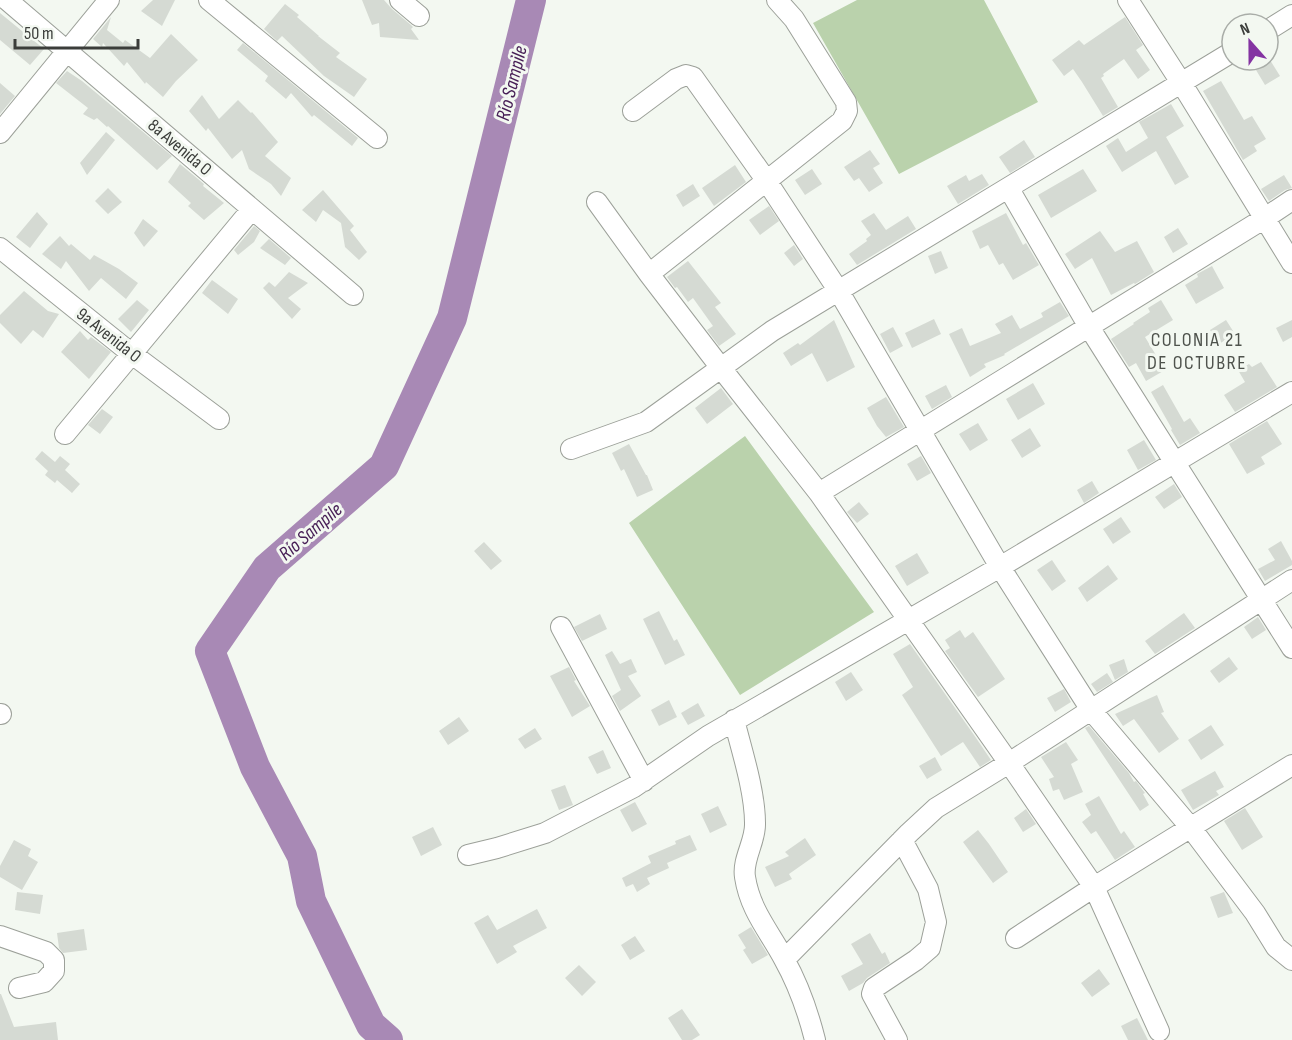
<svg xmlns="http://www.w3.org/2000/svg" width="1292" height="1040" font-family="'Sofia Sans Condensed',sans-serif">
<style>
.green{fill:#bad2ac}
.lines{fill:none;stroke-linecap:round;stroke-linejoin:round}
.river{stroke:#a889b5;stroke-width:30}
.building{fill:#d5dad3}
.minor-casing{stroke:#9ca099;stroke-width:22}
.minor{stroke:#fff;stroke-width:20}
.labels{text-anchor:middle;stroke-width:6;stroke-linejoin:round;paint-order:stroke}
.street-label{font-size:18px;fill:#3b3d3a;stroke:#f3f8f1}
.water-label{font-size:20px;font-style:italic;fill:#482057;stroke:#f3f8f1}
.neighbourhood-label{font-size:20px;letter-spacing:1.5px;fill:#4f534d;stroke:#f3f8f1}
</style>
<rect width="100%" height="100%" fill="#f3f8f1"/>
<path class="green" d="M857 0H984L1038 102 899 174 813 23Z
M745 436 874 612 740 695 629 523Z"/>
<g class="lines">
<path class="river" d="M388 1040 371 1025 311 901 302 856 255 767 210 651 267 568 384 466 452 318 531 0"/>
</g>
<path class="building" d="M153 0H175L162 26 141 11Z
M362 0H384L392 9 411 25 413 27 411 29 419 40 380 37 379 23 372 25Z
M285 4 299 15 297 17 319 36H318L340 53 336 57 367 79 354 97 324 76 282 36 277 41 264 29Z
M0 13 44 49 30 65 0 40Z
M111 17 107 30 123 43 125 40 150 58 171 34 198 60 176 81 163 97 146 82 145 84 127 62 124 66 103 43 102 47 93 39Z
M1125 17 1143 45 1136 50 1150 70 1138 79 1124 59 1103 74 1104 76 1101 78 1118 107 1103 116 1082 82 1073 69 1064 76 1052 60 1079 40 1084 45Z
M243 43 358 138 352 146 314 115 312 117 291 93 286 99 265 81 268 76 237 50Z
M1250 60H1270L1280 76 1265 85Z
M67 71 82 81 172 156 157 170 108 126 107 127 97 118 94 120 83 114 88 108 56 83Z
M1221 81 1244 120 1252 116 1266 139 1254 146 1257 151 1243 160 1203 91Z
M0 83 15 96 0 114Z
M202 95 219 119 238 100 251 113 252 112 278 142 265 156 291 178 281 196 271 184 249 169 242 150 232 159 208 128 206 131 189 111Z
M1171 104 1184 126 1166 137 1189 177 1175 185 1156 151 1122 172 1106 146 1118 138 1126 152 1148 138 1139 122Z
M106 132 115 140 87 175 80 163Z
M1024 140 1035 157 1010 173 999 157Z
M870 150 880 164 873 168 883 183 869 192 859 178 854 181 844 167Z
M180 164 204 184 203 186 224 203 204 220 188 206 191 203 168 182Z
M735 165 746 182 714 206 702 188Z
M812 169 822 184 805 195 795 180Z
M1083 169 1097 191 1051 218 1038 195Z
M982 174 989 185 958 204 947 186 966 175 969 181Z
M1284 175 1292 188 1285 190 1269 201 1261 189Z
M693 184 700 196 683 207 676 195Z
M108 188 122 202 108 214 95 201Z
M323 190 354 226 350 230 367 252 359 260 345 247 341 223 323 210 316 222 302 210Z
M769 206 779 221 760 235 749 220Z
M37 212 48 224 30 248 16 237Z
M874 213 886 230 908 216 916 229 857 265 849 254 867 241 866 239 871 235 861 221Z
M1006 213 1023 245 1026 243 1039 265 1013 280 1003 263 999 265 988 245 980 249 972 231Z
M143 219 158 231 144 247 134 233Z
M254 226 260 231 254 242 238 255 234 250Z
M1178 228 1188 244 1173 253 1164 237Z
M1100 231 1115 252 1137 241 1154 272 1135 284 1134 283 1111 295 1092 258 1075 269 1065 254Z
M60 236 69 246 71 244 90 260 94 255 119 269 138 283 126 299 101 278 89 291 66 261 61 269 42 254Z
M269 239 291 258 285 265 260 248Z
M794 245 803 259 794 266 784 253Z
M941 251 948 268 935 274 928 256Z
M688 261 721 303 715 307 736 334 719 346 707 330 713 326 693 298 688 302 677 287 675 288 667 277Z
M1212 266 1224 288 1196 304 1185 285 1198 277 1197 274Z
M289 272 308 283 288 298 301 309 292 319 263 288 269 282 275 287Z
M212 280 238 299 228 314 202 293Z
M24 291 48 311 59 314 43 338 33 330 21 344 0 323V315Z
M137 300 149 310 131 332 118 319Z
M1161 300 1173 320 1145 337 1165 370 1146 381 1136 363 1129 367 1111 339 1134 324 1133 323 1150 312 1148 308Z
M1060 302 1069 316 1004 354 1005 355 984 364 986 367 970 377 949 334 962 328 970 346 1001 333 995 324 1012 315 1020 329 1043 317 1041 313Z
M934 319 941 334 912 348 905 333Z
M834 320 855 367 827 382 812 353 791 366 783 353 798 343 800 345Z
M1226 320 1235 334 1219 344 1210 330Z
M1292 320V337L1283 342 1276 328Z
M893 327 903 346 890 353 880 334Z
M80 331 88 340 91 337 111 352 89 379 61 352Z
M1261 362 1277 387 1235 412 1224 395 1245 382 1238 370 1249 364 1252 367Z
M1033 383 1045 404 1018 420 1006 399Z
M946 385 952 397 932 409 925 396Z
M1163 385 1184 422 1190 418 1200 433 1180 445 1171 430 1172 429 1151 392Z
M721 388 733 404 707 424 695 408Z
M886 397 904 427 886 437 877 426 867 408Z
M102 409 113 417 100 434 88 425Z
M1267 421 1282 444 1261 457 1265 464 1247 474 1229 444Z
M978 423 988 440 970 451 959 434Z
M1030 428 1041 446 1022 458 1011 440Z
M1144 440 1156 460 1138 470 1127 450Z
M629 444 646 475H647L653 490 637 497 624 469 621 471 612 453Z
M42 451 55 462 60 456 70 464 65 470 80 484 72 493 57 480 55 483 45 475 48 471 35 459Z
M921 456 931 473 917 481 907 464Z
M1092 481 1099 493 1084 503 1077 490Z
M1174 484 1182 497 1164 509 1155 497Z
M859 502 869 514 857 523 847 512Z
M1121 517 1131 532 1113 544 1103 529Z
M1281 541 1292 561V565L1265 581 1258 569 1275 560 1268 549Z
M484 542 502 561 491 570 474 551Z
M917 553 929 573 907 586 895 566Z
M1052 560 1066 581 1052 591 1037 570Z
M1108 565 1118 579 1087 602 1078 588Z
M659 611 674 641 677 639 685 655 665 665 643 619Z
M1184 613 1195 628 1155 654 1145 641Z
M600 614 607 629 582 641 574 627Z
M1258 617 1266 630 1252 639 1244 627Z
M960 630 965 638 973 632 1005 679 978 697 945 651 950 648 945 640Z
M910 644 974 735 991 760 980 767 963 742 941 756 902 695 913 687 893 654Z
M612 651 620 664 631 659 637 672 628 676 641 696 620 711 612 696 621 690 605 655Z
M1229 657 1238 669 1219 683 1210 671Z
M1124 659 1128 672 1115 680 1109 665Z
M569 667 576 680 574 681 590 706 572 717 550 676Z
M851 672 863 690 846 701 835 682Z
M1107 673 1113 682 1097 692 1091 684Z
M1064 689 1071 702 1055 712 1047 698Z
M1157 695 1164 712 1161 713 1179 739 1159 753 1134 719 1123 726 1115 714Z
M669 700 677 717 659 726 651 710Z
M698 703 705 716 688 725 681 713Z
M459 717 469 731 448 745 439 731Z
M1211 725 1224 745 1201 760 1188 740Z
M1089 726 1129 773 1134 782 1136 781 1145 793 1143 794 1149 805 1140 811 1085 728Z
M535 728 542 739 525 749 518 739Z
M1066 742 1078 760 1071 764 1083 792 1064 800 1059 789 1053 791 1049 779 1054 777 1041 757Z
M603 750 611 768 597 774 588 757Z
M935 757 942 770 927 779 919 766Z
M1215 771 1224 787 1216 791 1219 795 1193 810 1181 790Z
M565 785 573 805 559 810 551 790Z
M1099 796 1121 834 1124 831 1135 847 1115 860 1096 831 1091 834 1082 822 1091 815 1085 804Z
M635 802 647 824 632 832 620 810Z
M718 806 727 825 710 833 701 814Z
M1245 808 1263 837 1242 850 1224 821Z
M1026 809 1036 824 1023 832 1014 818Z
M433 827 442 845 421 856 412 837Z
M978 830 989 844 1008 872 993 883 963 842Z
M690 835 697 850 667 863 669 868 647 878 650 884 637 892 633 884 626 887 622 878 651 863 648 856 676 844 675 841Z
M805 838 816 855 789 874 792 879 775 887 765 867 789 856 785 852Z
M14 840 31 849 28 856 38 862 22 890 0 877V866Z
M17 892 43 895 40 914 15 910Z
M1224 892 1233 913 1218 918 1210 897Z
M537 909 547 928 513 946 517 952 497 964 474 923 488 915 497 930Z
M751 927 768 955 752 964 743 950 746 948 738 935Z
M84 929 87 950 63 953 59 948 57 933Z
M870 933 882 954 885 952 890 963 867 978 863 983 849 991 841 976 863 964 851 944Z
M635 936 645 951 630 960 621 945Z
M579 965 596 982 582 996 565 978Z
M1099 969 1110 984 1092 997 1081 983Z
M0 994H1L14 1027 56 1022 58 1040H0Z
M682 1009 700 1035 692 1040H682L668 1018Z
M1137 1018 1148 1040H1128L1121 1026Z"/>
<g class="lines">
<defs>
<path id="minor" d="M7 0 353 295
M209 0 377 138
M400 0 419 16
M1128 0 1182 84 1292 263
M1268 30 1292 15
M633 111 676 79 686 75 693 77 766 180 838 290 1000 567 1091 710 1191 828 1255 913 1276 947 1292 960
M0 133 109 0
M1009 189 1089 327 1292 648
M597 202 649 274 721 368 819 493 1009 763 1094 887 1159 1031
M0 248 132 354 219 419
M649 274 842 121 847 111 846 102 794 19 777 0
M65 434 252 209
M571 449 646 422 772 331 1232 52
M819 493 1265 218 1292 200
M561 627 644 781
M0 714H1
M734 720C742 751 755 792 755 823 756 841 742 859 745 877 750 910 769 931 784 959 798 984 808 1012 815 1040
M468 855 497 848 545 833 634 787 708 736 1000 567 1292 392
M0 936 46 952 54 960V971L44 982 19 988
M1016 938 1094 887 1292 765
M785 959 909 833 936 808 1009 763 1292 580
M897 1040 872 994 874 988 916 960 930 948 936 922 928 889 902 840"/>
</defs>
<use href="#minor" class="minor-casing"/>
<use href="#minor" class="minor"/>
</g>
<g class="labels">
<g class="street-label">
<text transform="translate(180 147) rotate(40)" y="6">8a Avenida O</text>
<text transform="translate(109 335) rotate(38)" y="6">9a Avenida O</text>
</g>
<g class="water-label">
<text transform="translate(511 83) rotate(-76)" y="7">Río Sampile</text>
<text transform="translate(310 531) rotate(-41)" y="7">Río Sampile</text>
</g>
<g class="neighbourhood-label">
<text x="1197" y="346">COLONIA 21<tspan x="1197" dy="23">DE OCTUBRE</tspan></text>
</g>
</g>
<g transform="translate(1250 42) rotate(339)"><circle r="28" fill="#f3f8f1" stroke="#a9ada8" stroke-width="1.5"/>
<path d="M0-4.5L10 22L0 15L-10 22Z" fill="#8433a2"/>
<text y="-9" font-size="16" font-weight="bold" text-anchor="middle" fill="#3b3d3a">N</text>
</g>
<path d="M15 39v9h123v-9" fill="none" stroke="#3b3d3a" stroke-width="3"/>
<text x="24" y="39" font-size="18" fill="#3b3d3a" stroke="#f3f8f1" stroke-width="4.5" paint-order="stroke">50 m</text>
</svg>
